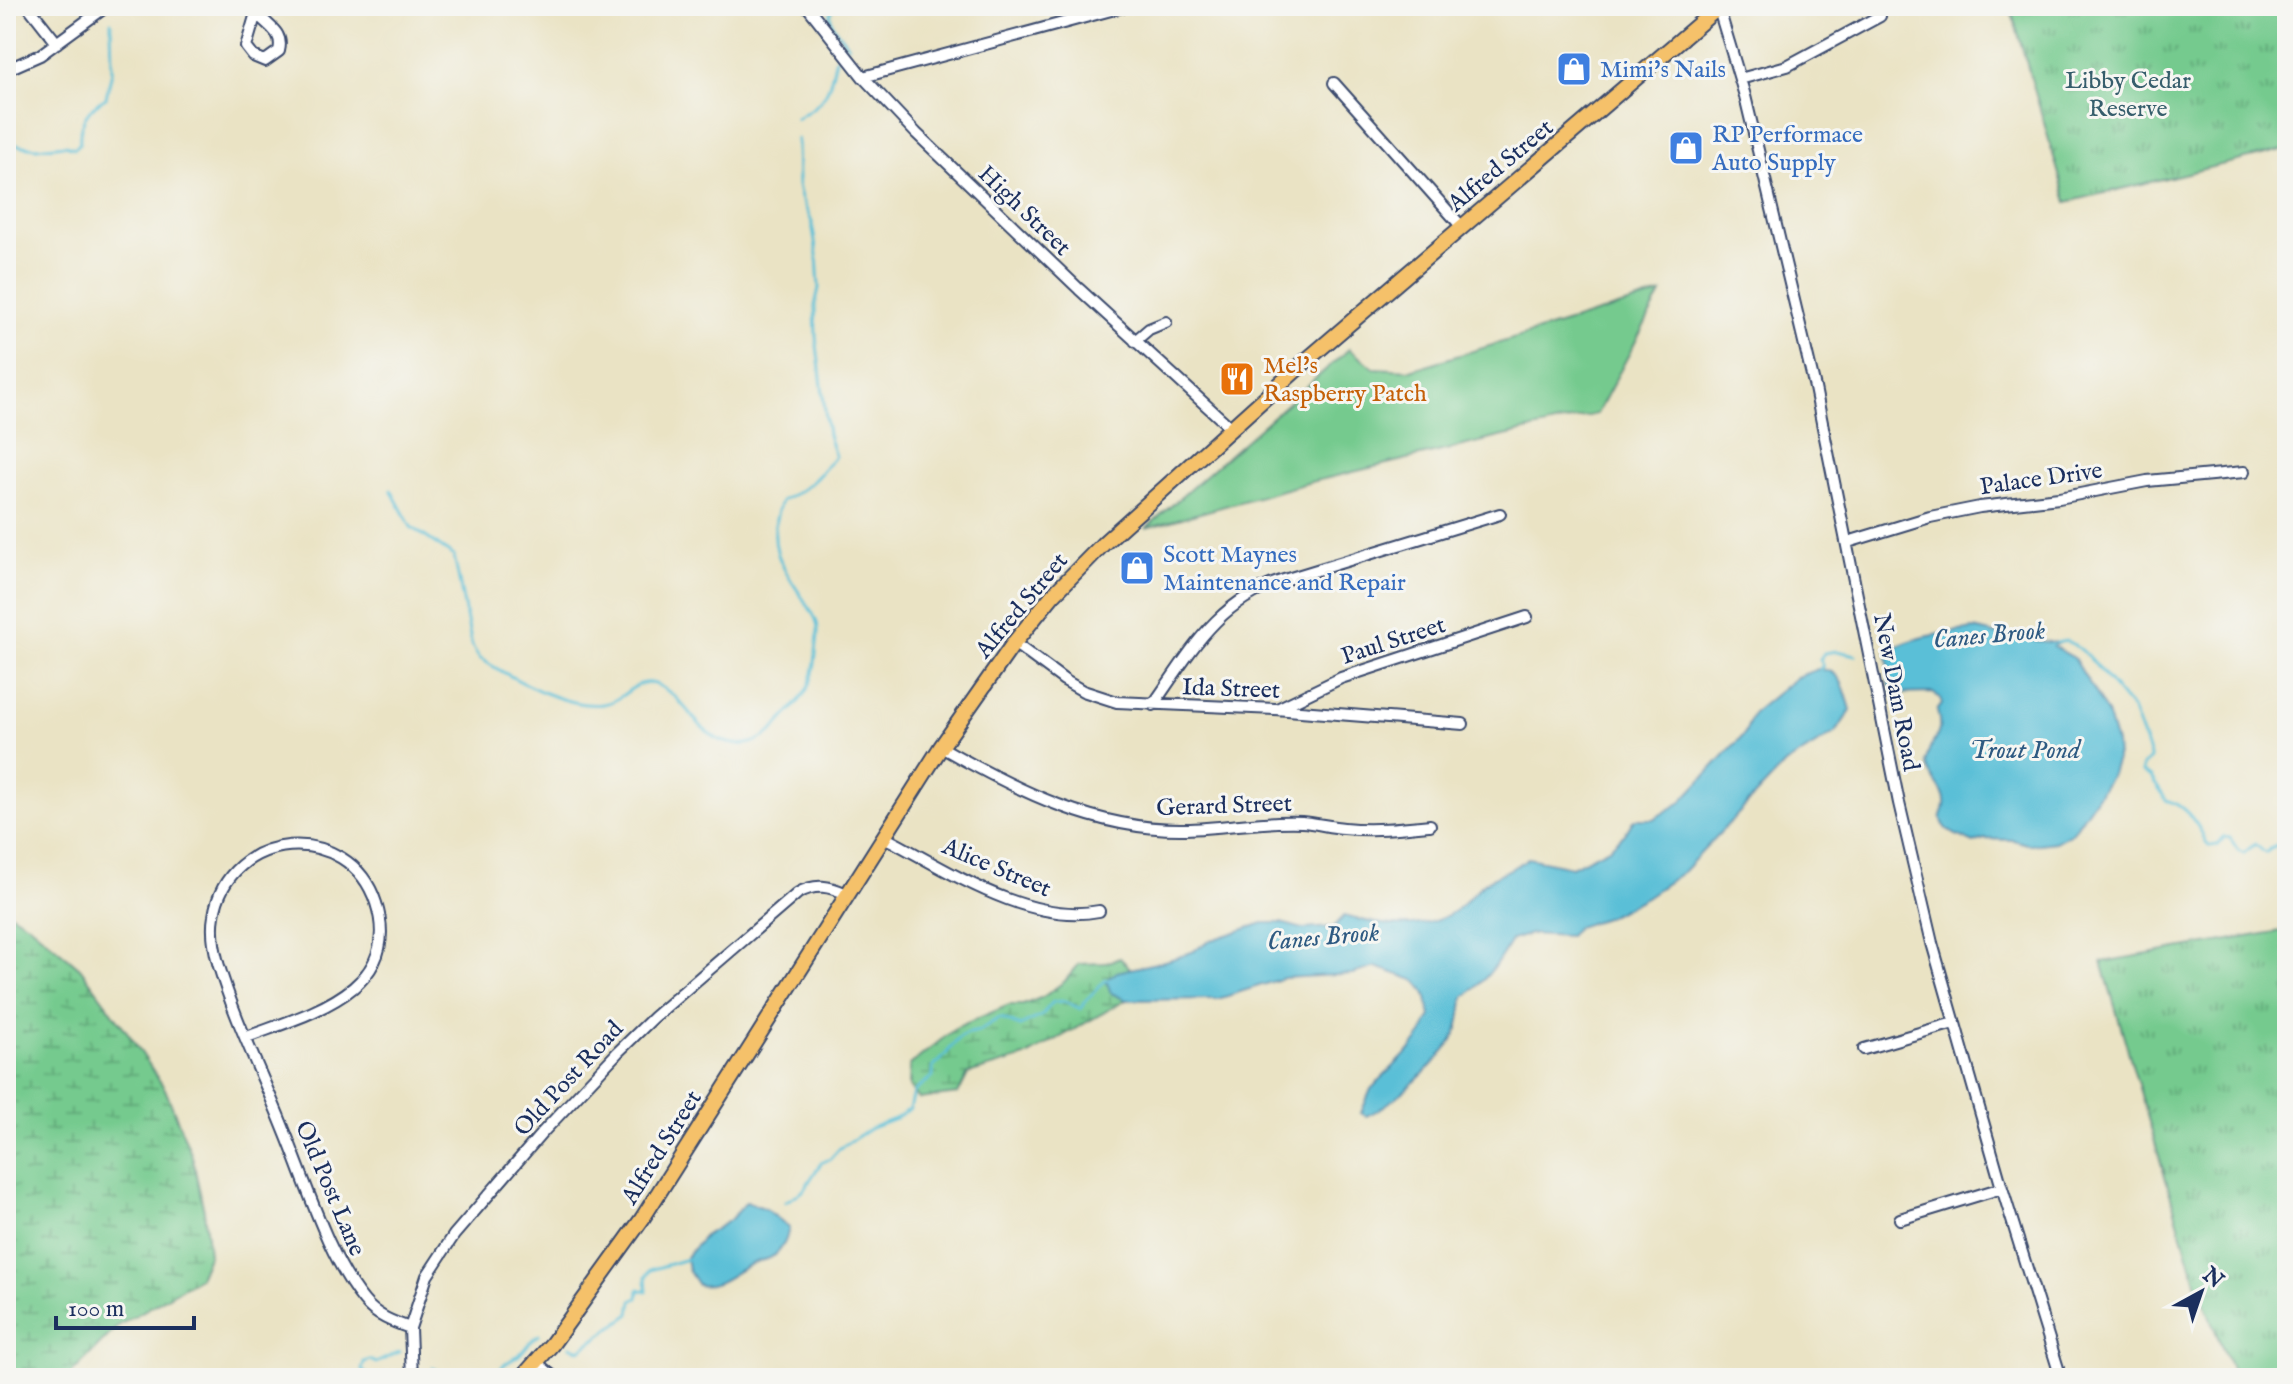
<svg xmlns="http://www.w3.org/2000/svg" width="2293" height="1384" font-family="'IM FELL English',serif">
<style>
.grass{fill:#75ca8e;stroke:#487c76;stroke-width:2}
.wetland{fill:url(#wetland-marsh);stroke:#487c76;stroke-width:2}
.park{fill:url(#park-tufts);stroke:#487c76;stroke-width:2}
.water{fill:#5abfd7;stroke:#3a779a;stroke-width:2}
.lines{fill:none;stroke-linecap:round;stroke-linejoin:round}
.stream{stroke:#5abfd7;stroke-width:3}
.minor-casing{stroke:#3a4a6d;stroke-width:14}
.major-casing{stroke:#3a4a6d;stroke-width:18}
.minor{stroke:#fff;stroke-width:10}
.major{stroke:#f5c16b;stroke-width:14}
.labels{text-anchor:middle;stroke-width:6;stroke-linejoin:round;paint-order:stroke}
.shop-label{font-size:24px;fill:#366cbe;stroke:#f6f6f2;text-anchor:start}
.park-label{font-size:24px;fill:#365e6c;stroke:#f6f6f2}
.street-label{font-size:24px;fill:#1b2f5e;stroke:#f6f6f2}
.food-label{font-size:24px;fill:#c56008;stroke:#f6f6f2;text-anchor:start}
.water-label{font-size:26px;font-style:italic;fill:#2e5a82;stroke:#f6f6f2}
</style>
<defs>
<pattern id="wetland-marsh" width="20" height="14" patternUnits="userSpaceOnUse" patternTransform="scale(2)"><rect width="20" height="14" fill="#75ca8e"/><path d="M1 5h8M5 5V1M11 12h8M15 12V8" fill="none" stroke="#5fa477"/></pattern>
<pattern id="park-tufts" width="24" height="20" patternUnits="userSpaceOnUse" patternTransform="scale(2)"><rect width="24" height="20" fill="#75ca8e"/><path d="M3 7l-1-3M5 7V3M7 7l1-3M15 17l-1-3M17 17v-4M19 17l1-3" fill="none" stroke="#5fa477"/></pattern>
</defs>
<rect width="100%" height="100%" fill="#f6f6f2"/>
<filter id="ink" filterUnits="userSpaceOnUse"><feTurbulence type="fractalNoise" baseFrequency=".0125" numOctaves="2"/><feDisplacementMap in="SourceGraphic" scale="16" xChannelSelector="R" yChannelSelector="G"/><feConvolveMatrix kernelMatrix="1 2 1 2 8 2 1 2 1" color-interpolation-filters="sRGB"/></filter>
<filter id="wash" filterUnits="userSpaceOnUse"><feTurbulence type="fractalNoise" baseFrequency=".006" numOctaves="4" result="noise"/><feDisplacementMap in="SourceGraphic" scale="32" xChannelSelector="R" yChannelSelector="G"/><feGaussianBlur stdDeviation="1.8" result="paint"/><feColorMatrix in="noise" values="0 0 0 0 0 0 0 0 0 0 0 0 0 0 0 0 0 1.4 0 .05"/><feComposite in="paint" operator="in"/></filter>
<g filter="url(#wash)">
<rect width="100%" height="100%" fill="#eae3c4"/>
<path class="grass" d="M1661 294 1597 414 1311 482 1146 528 1349 349 1374 368 1410 370Z"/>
<path class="wetland" d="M6 911 29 925 80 968 133 1040 165 1089 192 1156 204 1211 209 1254 199 1278 118 1326 67 1378H6Z
M1120 958 1131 969 1117 972 1111 993 1126 1000 1025 1057 968 1074 958 1094 919 1099 909 1087 910 1065 957 1027 1009 1005H1023L1043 997 1065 981 1079 964 1105 963Z"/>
<path class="park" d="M2010 6H2287V149L2067 202Z
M2287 930V1378H2235L2198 1289 2102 962Z"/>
<path class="water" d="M1974 629 2006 637 2059 643 2053 646 2074 658 2107 713 2116 744 2117 759 2112 774 2073 832 2055 842 2031 845 2013 840 1984 839 1974 843C1964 838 1948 834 1943 823 1939 815 1945 812 1945 805 1947 788 1923 775 1927 758 1931 737 1945 738 1937 711L1942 704 1940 698 1933 693 1892 694C1886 681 1891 666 1886 652 1913 636 1944 633 1974 629Z
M1818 669C1842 669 1845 690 1851 710L1836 732 1785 764 1684 871 1646 897 1608 917 1577 927 1569 936 1530 934 1511 940C1498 963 1486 981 1464 997 1461 1008 1461 1024 1456 1034 1442 1060 1393 1105 1366 1116L1361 1113 1371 1089 1411 1049 1423 1033 1431 1016 1426 994 1417 981 1376 967 1352 974 1284 978 1218 999 1126 1000 1111 993 1106 980 1117 972 1169 960 1192 952 1209 941 1263 923H1281L1303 929 1334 927 1344 916C1379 925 1421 933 1453 912 1467 903 1477 886 1490 879 1505 871 1514 869 1528 858L1572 867 1609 848 1625 834 1634 819H1653L1680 803 1745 733 1753 713 1797 677Z
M746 1202 764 1208 789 1227C787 1236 786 1243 779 1251 770 1261 761 1259 751 1264 733 1272 719 1289 698 1285L688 1270 686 1257 704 1236 730 1220Z"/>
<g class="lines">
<path class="stream" d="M833 6C825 22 839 33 848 46
M796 119C802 114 808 112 813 108 831 94 831 77 836 58
M6 150 11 144 36 148 65 145 75 148 80 143C78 123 89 107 106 98L112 71 111 22
M391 490 411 527 454 556 472 646 479 658C512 678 565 709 603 704 627 701 636 671 663 688 686 701 697 731 722 741 742 749 762 743 776 727 786 715 800 703 807 689 813 679 815 665 816 654 816 645 820 632 817 623 815 615 807 604 802 597 779 563 766 543 781 501 807 489 817 479 835 456L828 435 816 337 815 306 819 288 817 255 812 222 801 198 798 185 797 139
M2056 643 2066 641 2073 644 2088 656 2132 709 2150 756V759L2142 766V772L2151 777 2166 800C2181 804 2192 816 2200 830 2205 837 2203 841 2210 846L2218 845 2224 837 2230 838 2238 850 2244 853 2255 844 2265 853 2276 845 2287 847
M1820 669 1823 665 1820 659 1824 653 1837 651 1856 655
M785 1202 803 1191 821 1163 830 1159 840 1148 871 1128 895 1119 910 1109 914 1092 933 1076V1067C946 1059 952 1041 965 1034 969 1032 974 1033 978 1031 987 1027 992 1021 1001 1018L1020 1026 1041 1016 1053 1002 1064 1001 1081 1009 1084 1002 1106 980H1110
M570 1346 580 1350 630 1314 632 1301 638 1298 639 1289 647 1292 646 1277 650 1270 687 1259
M433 1368 448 1378
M290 1378H297
M367 1378 368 1375 362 1370 364 1362 370 1360 376 1363 399 1352
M457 1378C469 1374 479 1369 489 1378
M498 1378C500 1362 508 1364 519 1355 527 1348 529 1340 539 1335"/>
</g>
</g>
<g filter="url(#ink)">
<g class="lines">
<defs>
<path id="minor" d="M28 6 57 43
M254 6C260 25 285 28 279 51L265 61 253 56 246 47 256 13
M807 6 863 77 916 133 1079 289 1231 428
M1718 6 1745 96 1815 388 1899 803 1932 943 2002 1188 2061 1378
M6 70 40 55 107 6
M863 77 1126 6
M1740 79 1787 66 1880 16
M1334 83 1462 227
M1135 341 1149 329 1166 322
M1848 542 1930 517 1980 507 2059 498 2147 481 2244 472
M1014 643 1064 680 1083 691 1117 702 1275 709 1463 724
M1153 705C1191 651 1217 601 1284 580L1500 514
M1277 709 1341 678 1527 617
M941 747C1016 790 1097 831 1186 829 1225 828 1264 820 1302 822 1316 823 1330 827 1344 828 1373 831 1401 828 1430 825
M884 837C946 869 1027 925 1099 911
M247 1037C307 1014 404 991 376 903 349 820 227 829 214 916 211 932 214 948 218 963 235 1021 263 1076 285 1132 306 1183 329 1259 364 1301 376 1316 393 1322 410 1328
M1864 1049 1954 1023
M1900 1219 2002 1188
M536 1362 555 1378
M412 1378 410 1328 427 1276 454 1235 542 1133 618 1052 654 1017 798 893C816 883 829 886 847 894"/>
<path id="major" d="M522 1378 552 1344 642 1219 941 747 1014 643 1052 596 1104 543 1308 359 1720 6"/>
</defs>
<use href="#minor" class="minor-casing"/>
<use href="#major" class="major-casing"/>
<use href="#minor" class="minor"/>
<use href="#major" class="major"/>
</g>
</g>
<defs>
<symbol id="shop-square" viewBox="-11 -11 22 22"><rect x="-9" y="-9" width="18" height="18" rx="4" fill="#3f7fe0" stroke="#f6f6f2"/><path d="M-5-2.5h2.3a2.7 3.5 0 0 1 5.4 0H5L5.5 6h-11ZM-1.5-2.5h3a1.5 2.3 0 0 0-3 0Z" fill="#fff"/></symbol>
<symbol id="restaurant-square" viewBox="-11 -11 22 22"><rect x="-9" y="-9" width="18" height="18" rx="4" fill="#e8710a" stroke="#f6f6f2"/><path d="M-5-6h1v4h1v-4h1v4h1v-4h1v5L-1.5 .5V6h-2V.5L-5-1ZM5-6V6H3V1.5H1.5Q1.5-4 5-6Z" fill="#fff"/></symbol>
</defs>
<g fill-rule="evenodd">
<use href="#shop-square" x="1554" y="49" width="40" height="40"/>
<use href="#shop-square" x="1666" y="128" width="40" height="40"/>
<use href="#restaurant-square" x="1217" y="359" width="40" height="40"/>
<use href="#shop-square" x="1117" y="548" width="40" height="40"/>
</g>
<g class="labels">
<g class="shop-label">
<text x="1600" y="77">Mimi's Nails</text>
<text x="1712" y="142">RP Performace<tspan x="1712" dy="28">Auto Supply</tspan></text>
<text x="1163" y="562">Scott Maynes<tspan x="1163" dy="28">Maintenance and Repair</tspan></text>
</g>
<g class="park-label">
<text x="2128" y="88">Libby Cedar<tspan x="2128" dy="28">Reserve</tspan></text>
</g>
<g class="street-label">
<text transform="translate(1500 165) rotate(-40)" y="8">Alfred Street</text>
<text transform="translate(1025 210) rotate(44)" y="8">High Street</text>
<text transform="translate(2041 478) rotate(-8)" y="8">Palace Drive</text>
<text transform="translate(1021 605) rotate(-50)" y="8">Alfred Street</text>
<text transform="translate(1393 640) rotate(-18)" y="8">Paul Street</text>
<text transform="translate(1231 688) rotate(2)" y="8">Ida Street</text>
<text transform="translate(1897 692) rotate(79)" y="8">New Dam Road</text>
<text transform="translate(1224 805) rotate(-2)" y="8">Gerard Street</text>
<text transform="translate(997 867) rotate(23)" y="8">Alice Street</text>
<text transform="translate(568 1078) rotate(-47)" y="8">Old Post Road</text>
<text transform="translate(661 1147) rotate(-58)" y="8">Alfred Street</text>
<text transform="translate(331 1188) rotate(67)" y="8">Old Post Lane</text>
</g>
<g class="food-label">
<text x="1263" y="373">Mel's<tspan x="1263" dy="28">Raspberry Patch</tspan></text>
</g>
<g class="water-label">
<text transform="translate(1989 634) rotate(-5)" y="9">Canes Brook</text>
<text x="2025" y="758">Trout Pond</text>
<text transform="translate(1323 936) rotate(-5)" y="9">Canes Brook</text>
</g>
</g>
<rect width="2293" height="1384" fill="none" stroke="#f6f6f2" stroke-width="32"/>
<g transform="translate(2201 1292) rotate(40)" stroke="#f6f6f2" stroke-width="6" paint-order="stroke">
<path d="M0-6L14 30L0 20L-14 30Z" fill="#1b2f5e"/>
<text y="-12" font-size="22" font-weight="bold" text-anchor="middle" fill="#1b2f5e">N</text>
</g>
<path d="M56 1316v12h138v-12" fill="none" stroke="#1b2f5e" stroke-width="4"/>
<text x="68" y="1316" font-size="24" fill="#1b2f5e" stroke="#f6f6f2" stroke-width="6" paint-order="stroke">100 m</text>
</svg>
